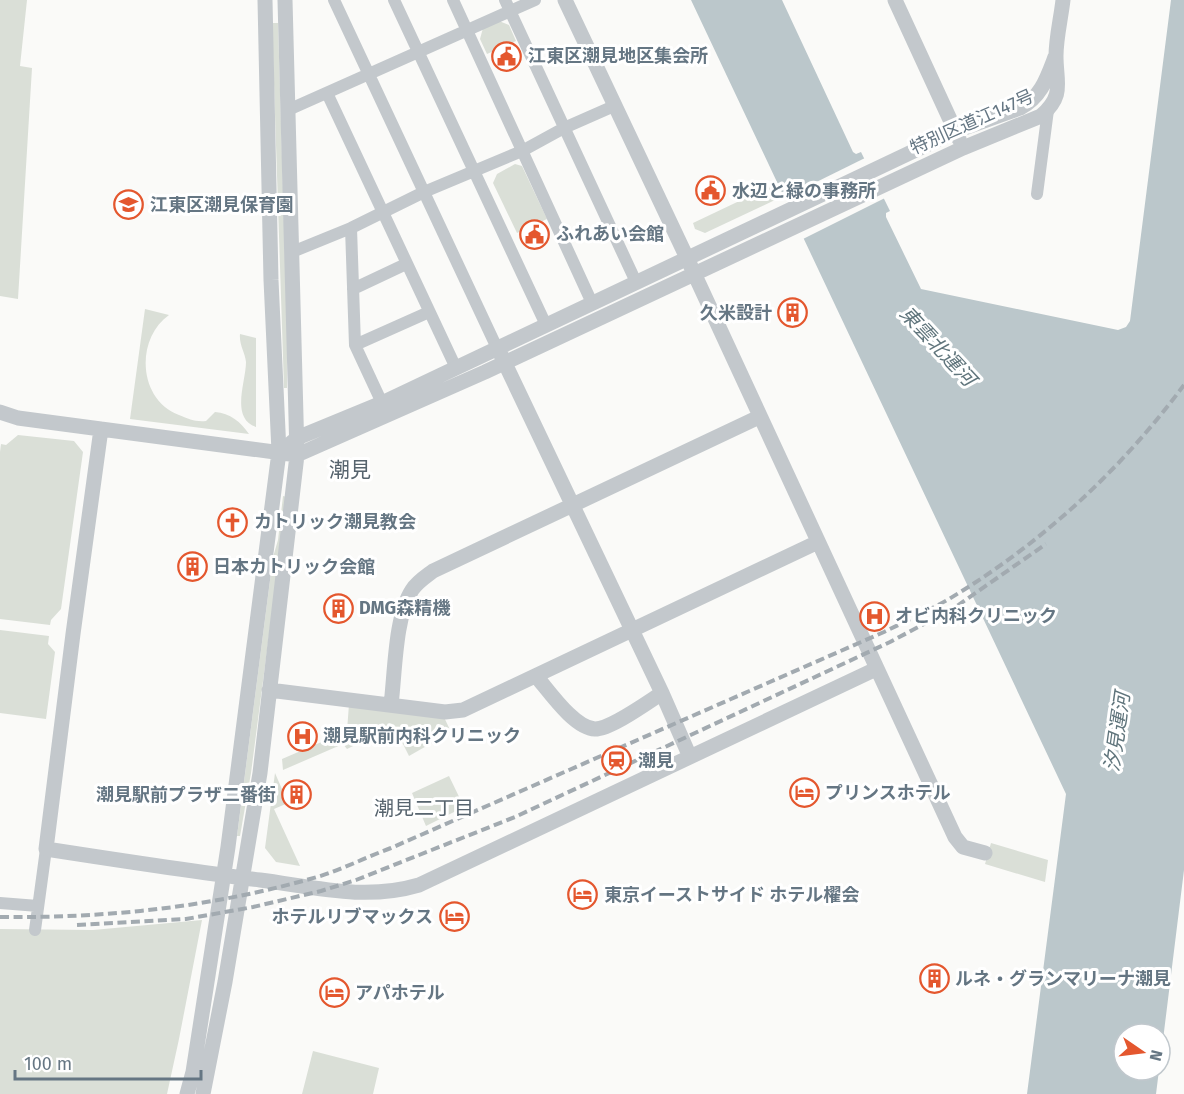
<svg xmlns="http://www.w3.org/2000/svg" width="1184" height="1094" font-family="'Fira Sans','Noto Sans JP',sans-serif">
<style>
.green{fill:#dadfd7}
.water{fill:#bbc7cb}
.pier{fill:#fafaf8}
.lines{fill:none;stroke-linecap:round;stroke-linejoin:round}
.minor{stroke:#c3c8cc;stroke-width:12}
.tertiary{stroke:#c3c8cc;stroke-width:15}
.rail{stroke:#a2aab0;stroke-width:4;stroke-dasharray:9 4.5;stroke-linecap:butt}
.labels{text-anchor:middle;stroke-width:6;stroke-linejoin:round;paint-order:stroke}
.poi-label{font-size:18px;font-weight:bold;fill:#657683;stroke:#fff;text-anchor:start}
.street-label{font-size:18px;fill:#657683;stroke:#fff}
.water-label{font-size:20px;font-style:italic;fill:#60757c;stroke:#fff}
.neighbourhood-label{font-size:20px;fill:#57646e;stroke:#fff}
.quarter-label{font-size:21px;fill:#57646e;stroke:#fff}
</style>
<rect width="100%" height="100%" fill="#fafaf8"/>
<path class="green" d="M0 0H27L20 66 32 68 18 299 0 296Z
M499 21 509 25 516 41 487 54 480 39 483 28Z
M272 23H278L287 324V388H284Z
M515 164 522 166 547 219 517 233 493 183 497 174Z
M769 187 775 200 705 233 695 229 693 223Z
M145 309 169 315C135 339 138 400 179 415 189 419 195 422 206 421L215 412C230 413 241 422 249 434L130 419Z
M240 334 256 338V427C230 418 246 382 246 362 245 352 239 345 240 334Z
M18 435 74 441 83 452 61 609 51 620 50 625 0 619V452L1 444 6 445Z
M283 496 287 497 251 773 240 836H237L273 557 278 540Z
M0 630 49 636 48 644 55 652 46 719 0 713Z
M349 704 443 715 451 732 409 756 394 726 347 749 343 744 283 770 282 759 347 731Z
M275 773 288 803 274 809 300 866 276 862 265 848Z
M449 776 464 807 426 826 412 793Z
M991 843 1048 860 1045 882 985 864Z
M202 920 179 1039 167 1094H0V929L93 930Z
M313 1051 379 1068 373 1094H302Z"/>
<path class="water" d="M691 0H782L853 152 856 154 861 152 890 211 886 213V217L921 289 1118 330 1126 327 1130 321 1171 0H1184V870L1160 1064V1034H1124V1070H1159L1156 1094H1027L1066 794Z"/>
<path class="pier" d="M867 157 887 197 801 240 782 199Z"/>
<g class="lines">
<path class="minor" d="M334 0 497 348
M394 0 546 325
M453 0 592 303
M505 0 636 282
M327 93 456 368
M288 110 535 0
M1037 194 1048 110
M351 228 355 345 382 403
M292 252 351 228 424 192 522 151 564 128 614 106
M353 289 406 264
M355 345 429 312
M0 903 38 906
M35 930 46 849"/>
<path class="tertiary" d="M565 0 687 258 955 837 963 847 985 853
M895 0 959 139
M501 355 662 693 690 757
M0 412 18 418 297 455 485 372 963 148 1041 116C1065 95 1056 83 1056 56 1056 38 1061 18 1063 0
M101 429 73 634 46 849C117 860 188 871 260 880 314 887 365 901 419 885L876 669
M291 443 297 438 382 403 956 131 1020 108C1041 97 1047 78 1055 57
M536 676C549 691 574 728 595 729 611 729 648 702 662 693
M269 690 445 712 463 710 818 542
M391 705C395 673 395 616 412 590 417 582 425 577 433 571L759 417
M187 1094 193 1072 228 847 279 452 271 280 265 0
M203 1094 225 982 260 773 297 455 285 0"/>
<path class="rail" d="M0 917C106 918 206 908 310 879 337 872 364 858 391 848L884 632C906 621 928 611 949 599 1042 543 1119 472 1184 385
M77 925 186 919 253 907 321 891 356 880 515 817 890 642 954 608 1046 544"/>
</g>
<defs>
<symbol id="civic-ring" viewBox="-11 -11 22 22"><circle r="9.5" fill="#fff" stroke="#e4572e" stroke-width="1.5"/><path d="M-.6-6.5H3V-4.5H.6V-3L4-1V1h2V6H-6V1h2V-1L-.6-3ZM-1.2 2.5V6h2.4V2.5Z" fill="#e4572e"/></symbol>
<symbol id="school-ring" viewBox="-11 -11 22 22"><circle r="9.5" fill="#fff" stroke="#e4572e" stroke-width="1.5"/><path d="M0-5L7-2L0 1L-7-2ZM-4 1L0 2.5L4 1V4Q0 6-4 4Z" fill="#e4572e"/></symbol>
<symbol id="building-ring" viewBox="-11 -11 22 22"><circle r="9.5" fill="#fff" stroke="#e4572e" stroke-width="1.5"/><path d="M-4-6H4V6H1V3H-1V6H-4ZM-2.5-4.3h1.7v1.8h-1.7ZM.8-4.3h1.7v1.8H.8ZM-2.5-1h1.7V.8h-1.7ZM.8-1h1.7V.8H.8Z" fill="#e4572e"/></symbol>
<symbol id="church-ring" viewBox="-11 -11 22 22"><circle r="9.5" fill="#fff" stroke="#e4572e" stroke-width="1.5"/><path d="M-1.2-6h2.4v3.5h3.3v2.4h-3.3V6h-2.4V-.1h-3.3v-2.4h3.3Z" fill="#e4572e"/></symbol>
<symbol id="hospital-ring" viewBox="-11 -11 22 22"><circle r="9.5" fill="#fff" stroke="#e4572e" stroke-width="1.5"/><path d="M-5-5h3v3.5h4V-5h3V5h-3V1.5h-4V5h-3Z" fill="#e4572e"/></symbol>
<symbol id="station-ring" viewBox="-11 -11 22 22"><circle r="9.5" fill="#fff" stroke="#e4572e" stroke-width="1.5"/><path d="M-3-6H3Q5-6 5-4V2Q5 4 3 4L4.5 6H3L1.5 4h-3L-3 6H-4.5L-3 4Q-5 4-5 2V-4Q-5-6-3-6ZM-3.5-4v3h7v-3ZM-3.5 1v1.5H-2V1ZM2 1v1.5H3.5V1Z" fill="#e4572e"/></symbol>
<symbol id="hotel-ring" viewBox="-11 -11 22 22"><circle r="9.5" fill="#fff" stroke="#e4572e" stroke-width="1.5"/><path d="M-6-4.5h1.5V1H6V5H4.5V3h-9V5H-6ZM-4 0a1.8 1.8 0 1 1 3.6 0ZM.5 0V-2.5h3Q6-2.5 6 0Z" fill="#e4572e"/></symbol>
</defs>
<g fill-rule="evenodd">
<use href="#civic-ring" x="490" y="40" width="33" height="33"/>
<use href="#civic-ring" x="694" y="174" width="33" height="33"/>
<use href="#school-ring" x="112" y="188" width="33" height="33"/>
<use href="#civic-ring" x="518" y="218" width="33" height="33"/>
<use href="#building-ring" x="776" y="296" width="33" height="33"/>
<use href="#church-ring" x="216" y="506" width="33" height="33"/>
<use href="#building-ring" x="176" y="550" width="33" height="33"/>
<use href="#building-ring" x="322" y="592" width="33" height="33"/>
<use href="#hospital-ring" x="858" y="600" width="33" height="33"/>
<use href="#hospital-ring" x="286" y="720" width="33" height="33"/>
<use href="#station-ring" x="600" y="744" width="33" height="33"/>
<use href="#hotel-ring" x="788" y="776" width="33" height="33"/>
<use href="#building-ring" x="280" y="778" width="33" height="33"/>
<use href="#hotel-ring" x="566" y="878" width="33" height="33"/>
<use href="#hotel-ring" x="438" y="900" width="33" height="33"/>
<use href="#building-ring" x="918" y="962" width="33" height="33"/>
<use href="#hotel-ring" x="318" y="976" width="33" height="33"/>
</g>
<g class="labels">
<g class="poi-label">
<text x="528" y="62">江東区潮見地区集会所</text>
<text x="732" y="197">水辺と緑の事務所</text>
<text x="150" y="211">江東区潮見保育園</text>
<text x="556" y="240">ふれあい会館</text>
<text x="772" y="319" text-anchor="end">久米設計</text>
<text x="254" y="528">カトリック潮見教会</text>
<text x="213" y="573">日本カトリック会館</text>
<text x="359" y="614">DMG森精機</text>
<text x="895" y="622">オビ内科クリニック</text>
<text x="323" y="742">潮見駅前内科クリニック</text>
<text x="638" y="767">潮見</text>
<text x="825" y="799">プリンスホテル</text>
<text x="276" y="801" text-anchor="end">潮見駅前プラザ二番街</text>
<text x="604" y="901">東京イーストサイド ホテル櫂会</text>
<text x="433" y="923" text-anchor="end">ホテルリブマックス</text>
<text x="955" y="985">ルネ・グランマリーナ潮見</text>
<text x="355" y="999">アパホテル</text>
</g>
<g class="street-label">
<text transform="translate(972 122) rotate(-24)" y="6">特別区道江147号</text>
</g>
<g class="water-label">
<text transform="translate(938 346) rotate(47)" y="7">東雲北運河</text>
<text transform="translate(1117 732) rotate(-82)" y="7">汐見運河</text>
</g>
<g class="neighbourhood-label">
<text x="424" y="815">潮見二丁目</text>
</g>
<g class="quarter-label">
<text x="350" y="477">潮見</text>
</g>
</g>
<g transform="translate(1142 1052) rotate(104)"><circle r="28" fill="#ffffff" stroke="#c1c8cd" stroke-width="1.5"/>
<path d="M0-4.5L10 22L0 15L-10 22Z" fill="#e4572e"/>
<text y="-9" font-size="16" font-weight="bold" text-anchor="middle" fill="#657683">N</text>
</g>
<path d="M15 1070v9h186v-9" fill="none" stroke="#657683" stroke-width="3"/>
<text x="24" y="1070" font-size="18" fill="#657683" stroke="#ffffff" stroke-width="4.5" paint-order="stroke">100 m</text>
</svg>
